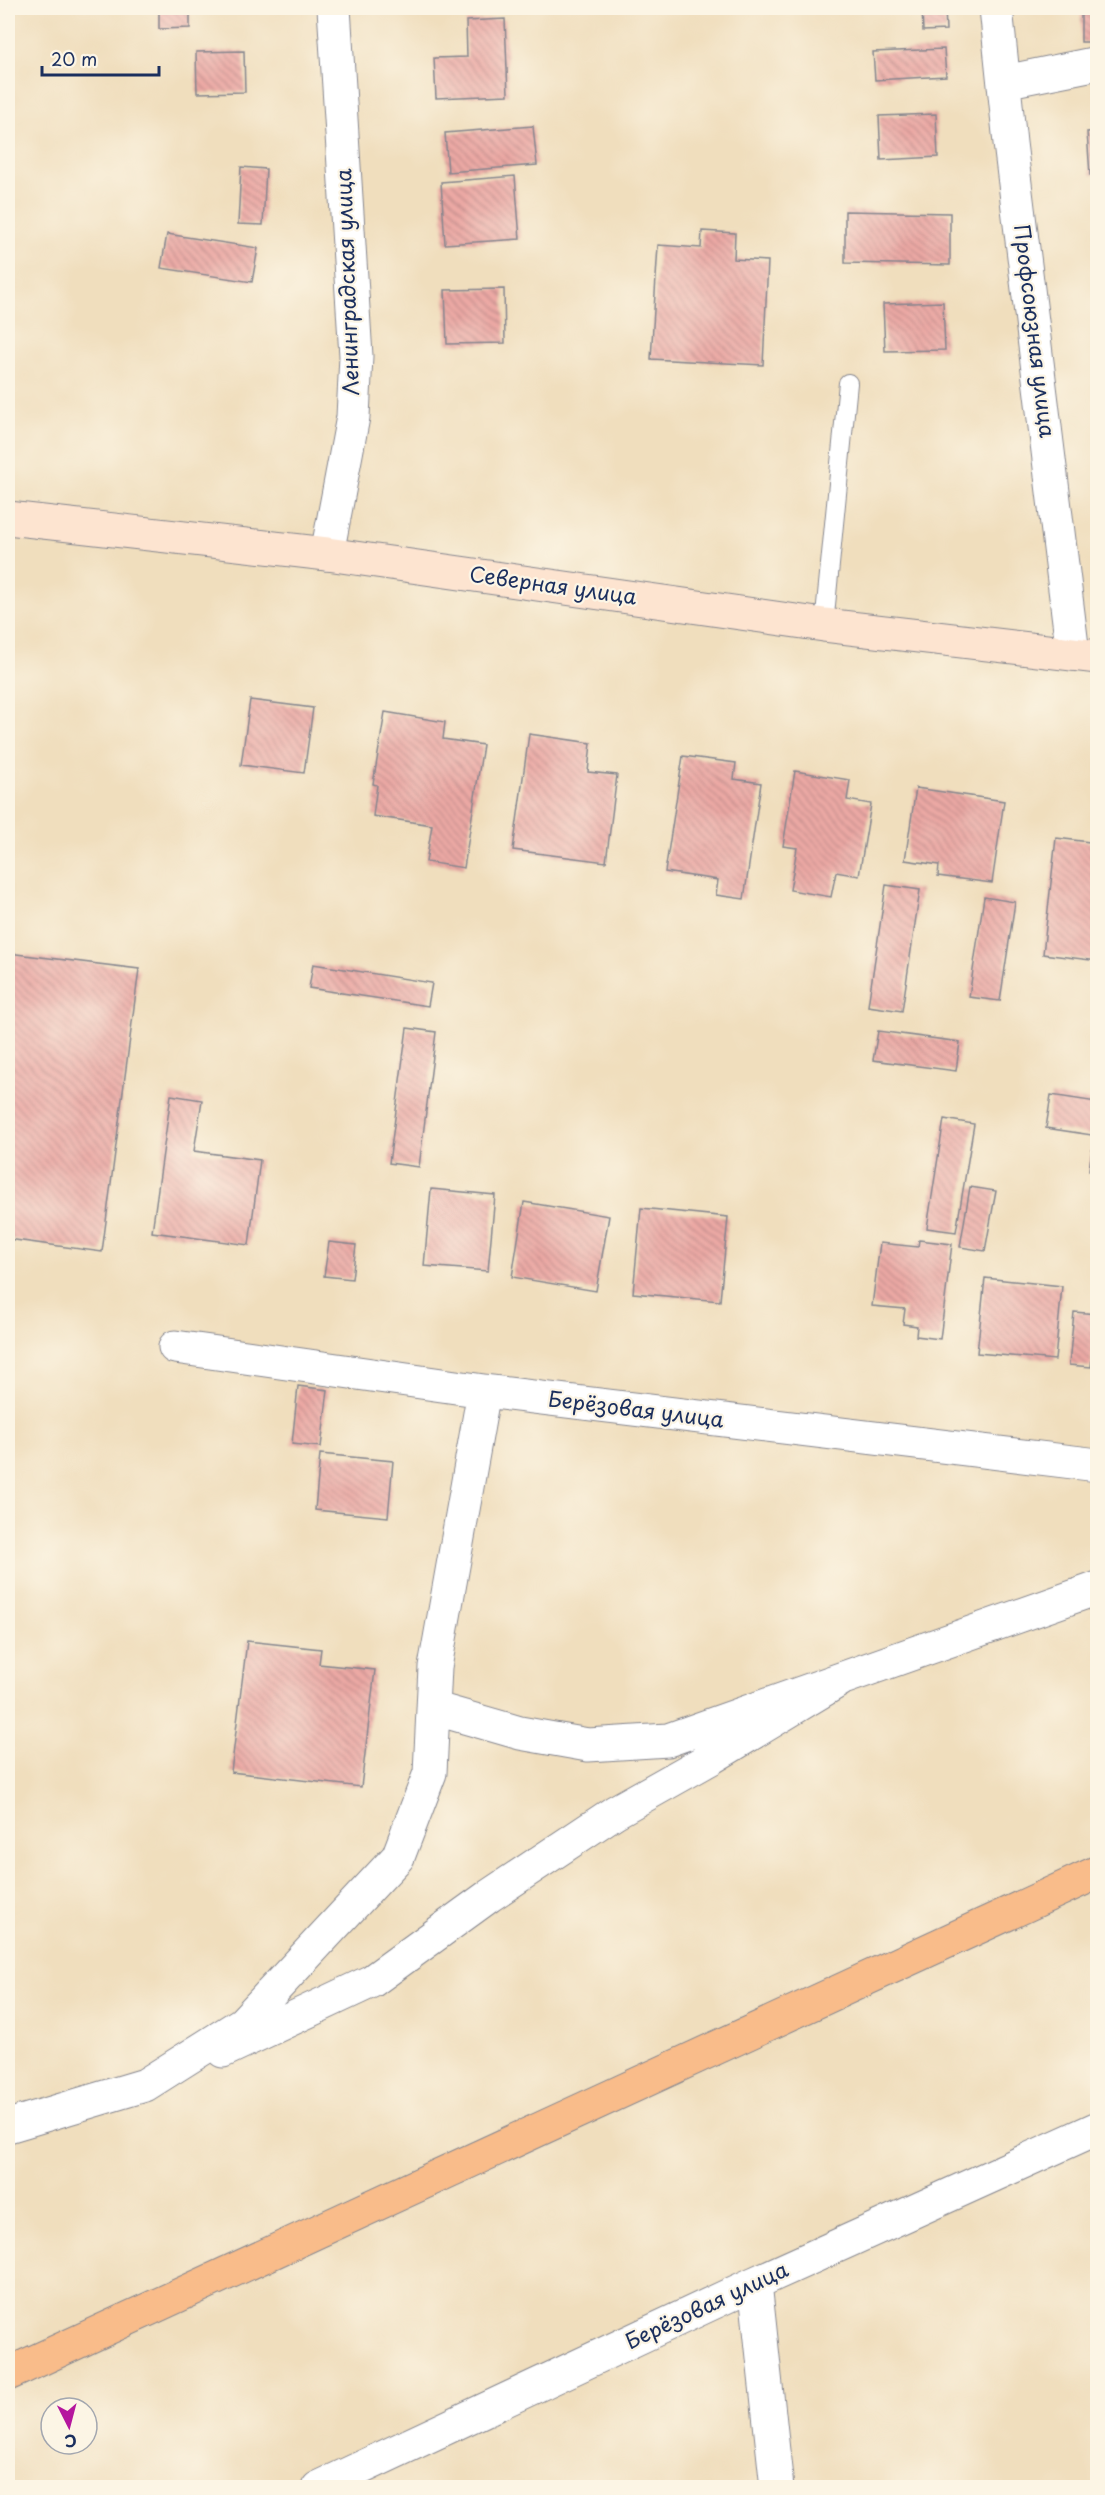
<svg xmlns="http://www.w3.org/2000/svg" width="1105" height="2495" font-family="'Playpen Sans',sans-serif">
<style>
.building{fill:url(#building-back-hatch)}
.lines{fill:none;stroke-linecap:round;stroke-linejoin:round}
.lane-casing{stroke:#86868e;stroke-width:20}
.street-casing{stroke:#86868e;stroke-width:35}
.secondary-casing{stroke:#86868e;stroke-width:35}
.highway-casing{stroke:#86868e;stroke-width:35}
.lane{stroke:#fff;stroke-width:18}
.street{stroke:#fff;stroke-width:33}
.secondary{stroke:#fde4d0;stroke-width:33}
.highway{stroke:#f9bc8a;stroke-width:33}
.labels{text-anchor:middle;stroke-width:4.5;stroke-linejoin:round;paint-order:stroke}
.street-label{font-size:21px;fill:#1b2f5e;stroke:#fcf5e5}
</style>
<defs>
<pattern id="building-back-hatch" width="6" height="6" patternUnits="userSpaceOnUse" patternTransform="scale(1.5)"><rect width="6" height="6" fill="#eca9a4"/><path d="M-1 5l2 2M0 0l6 6M5-1l2 2" fill="none" stroke="#be8a89"/></pattern>
</defs>
<rect width="100%" height="100%" fill="#fcf5e5"/>
<filter id="ink" filterUnits="userSpaceOnUse"><feTurbulence type="fractalNoise" baseFrequency=".0167" numOctaves="2"/><feDisplacementMap in="SourceGraphic" scale="12" xChannelSelector="R" yChannelSelector="G"/><feConvolveMatrix kernelMatrix="1 2 1 2 8 2 1 2 1" color-interpolation-filters="sRGB"/></filter>
<filter id="wash" filterUnits="userSpaceOnUse"><feTurbulence type="fractalNoise" baseFrequency=".008" numOctaves="4" result="noise"/><feDisplacementMap in="SourceGraphic" scale="24" xChannelSelector="R" yChannelSelector="G"/><feGaussianBlur stdDeviation="1.35" result="paint"/><feColorMatrix in="noise" values="0 0 0 0 0 0 0 0 0 0 0 0 0 0 0 0 0 1.4 0 .05"/><feComposite in="paint" operator="in"/></filter>
<g filter="url(#wash)">
<rect width="100%" height="100%" fill="#f0debd"/>
<g id="blocks">
<path class="building" d="M159 8H190V28L159 29Z
M922 8H945L946 30 923 31Z
M1081 8H1098V42H1081Z
M505 19 508 95 436 98 434 58 467 57 466 21Z
M944 49 946 76 875 80 873 52Z
M244 51 245 92 197 93 196 52Z
M936 114 938 157 881 160 879 116Z
M533 126 537 165 448 172 445 133Z
M1098 131V174L1090 175 1087 132Z
M241 167 266 169 263 225 238 224Z
M515 176 520 239 445 244 441 182Z
M845 211 950 213V265L845 263Z
M702 231 735 233 734 259 768 261 763 365 651 359 658 245 701 248Z
M167 234 258 248 252 282 161 268Z
M504 289 505 343 447 344 445 290Z
M943 302 945 350 885 351 883 304Z
M250 700 313 708 304 773 241 765Z
M385 712 445 722 443 739 483 745 464 868 426 862 432 825 373 816 377 785 373 784Z
M529 734 591 743 588 772 617 775 606 862 513 850Z
M683 756 736 763 734 779 761 783 744 899 716 895 718 880 665 872Z
M795 771 850 780 847 800 871 804 859 876 836 872 831 897 790 890 797 848 783 846Z
M916 788 1004 801 992 883 938 876 939 865 905 860Z
M1056 838 1098 843V961L1043 954Z
M886 885 920 890 902 1011 868 1006Z
M984 897 1015 902 1000 1001 969 997Z
M8 953 139 969 102 1252 8 1239Z
M313 964 432 983 428 1006 309 988Z
M407 1028 436 1032 419 1167 389 1163Z
M878 1031 960 1042 956 1071 873 1060Z
M171 1095 202 1100 194 1151 260 1160 249 1245 152 1232Z
M1051 1095 1097 1102 1094 1118 1098 1119V1136L1046 1128Z
M944 1119 974 1124 956 1232 927 1228Z
M1092 1150H1098V1171L1089 1170Z
M970 1187 996 1191 985 1251 960 1247Z
M431 1189 495 1195 488 1271 424 1266Z
M524 1202 609 1216 596 1291 512 1277Z
M641 1208 728 1217 720 1301 633 1293Z
M919 1240 952 1244 940 1339 916 1336 917 1326 903 1324 905 1309 872 1306 880 1243 918 1247Z
M329 1242 356 1245 352 1279 324 1276Z
M985 1278 1062 1286 1055 1360 977 1353Z
M1074 1312 1097 1314 1091 1367 1069 1365Z
M298 1386 328 1390 321 1447 292 1444Z
M320 1454 393 1461 388 1517 315 1510Z
M247 1641 321 1649 319 1664 375 1670 361 1787 231 1772Z"/>
</g>
</g>
<g filter="url(#ink)">
<use href="#blocks" fill-opacity="0" stroke="#86868e" stroke-width="1.5"/>
<g class="lines">
<defs>
<path id="lane" d="M824 625 848 383"/>
<path id="street" d="M996 8 1010 143 1073 654
M1004 82 1098 63
M327 554 353 417 356 356 334 8
M175 1347 484 1391 1098 1465
M433 1708 520 1733 588 1745 668 1740 1098 1588
M223 2051 372 1981 489 1896 615 1812 711 1758 840 1680
M8 2126 145 2085 243 2023 398 1857 430 1773 435 1667 484 1391
M755 2283 777 2488
M318 2488 755 2283 1098 2128"/>
<path id="secondary" d="M8 518 327 554 824 625 1098 657"/>
<path id="highway" d="M8 2374 1098 1872"/>
</defs>
<use href="#lane" class="lane-casing"/>
<use href="#street" class="street-casing"/>
<use href="#secondary" class="secondary-casing"/>
<use href="#highway" class="highway-casing"/>
<use href="#lane" class="lane"/>
<use href="#street" class="street"/>
<use href="#secondary" class="secondary"/>
<use href="#highway" class="highway"/>
</g>
</g>
<g class="labels">
<g class="street-label">
<text transform="translate(348 282) rotate(-92)" y="7">Ленинградская улица</text>
<text transform="translate(1034 331) rotate(83)" y="7">Профсоюзная улица</text>
<text transform="translate(553 586) rotate(8)" y="7">Северная улица</text>
<text transform="translate(636 1410) rotate(7)" y="7">Берёзовая улица</text>
<text transform="translate(707 2306) rotate(-25)" y="7">Берёзовая улица</text>
</g>
</g>
<rect width="1105" height="2495" fill="none" stroke="#fcf5e5" stroke-width="30"/>
<g transform="translate(69 2426) rotate(174)"><circle r="28" fill="#fcf5e5" stroke="#a2a6af" stroke-width="1.5"/>
<path d="M0-4.5L10 22L0 15L-10 22Z" fill="#b5179e"/>
<text y="-9" font-size="16" font-weight="bold" text-anchor="middle" fill="#1b2f5e">С</text>
</g>
<path d="M42 66v9h117v-9" fill="none" stroke="#1b2f5e" stroke-width="3"/>
<text x="51" y="66" font-size="18" fill="#1b2f5e" stroke="#fcf5e5" stroke-width="4.5" paint-order="stroke">20 m</text>
</svg>
